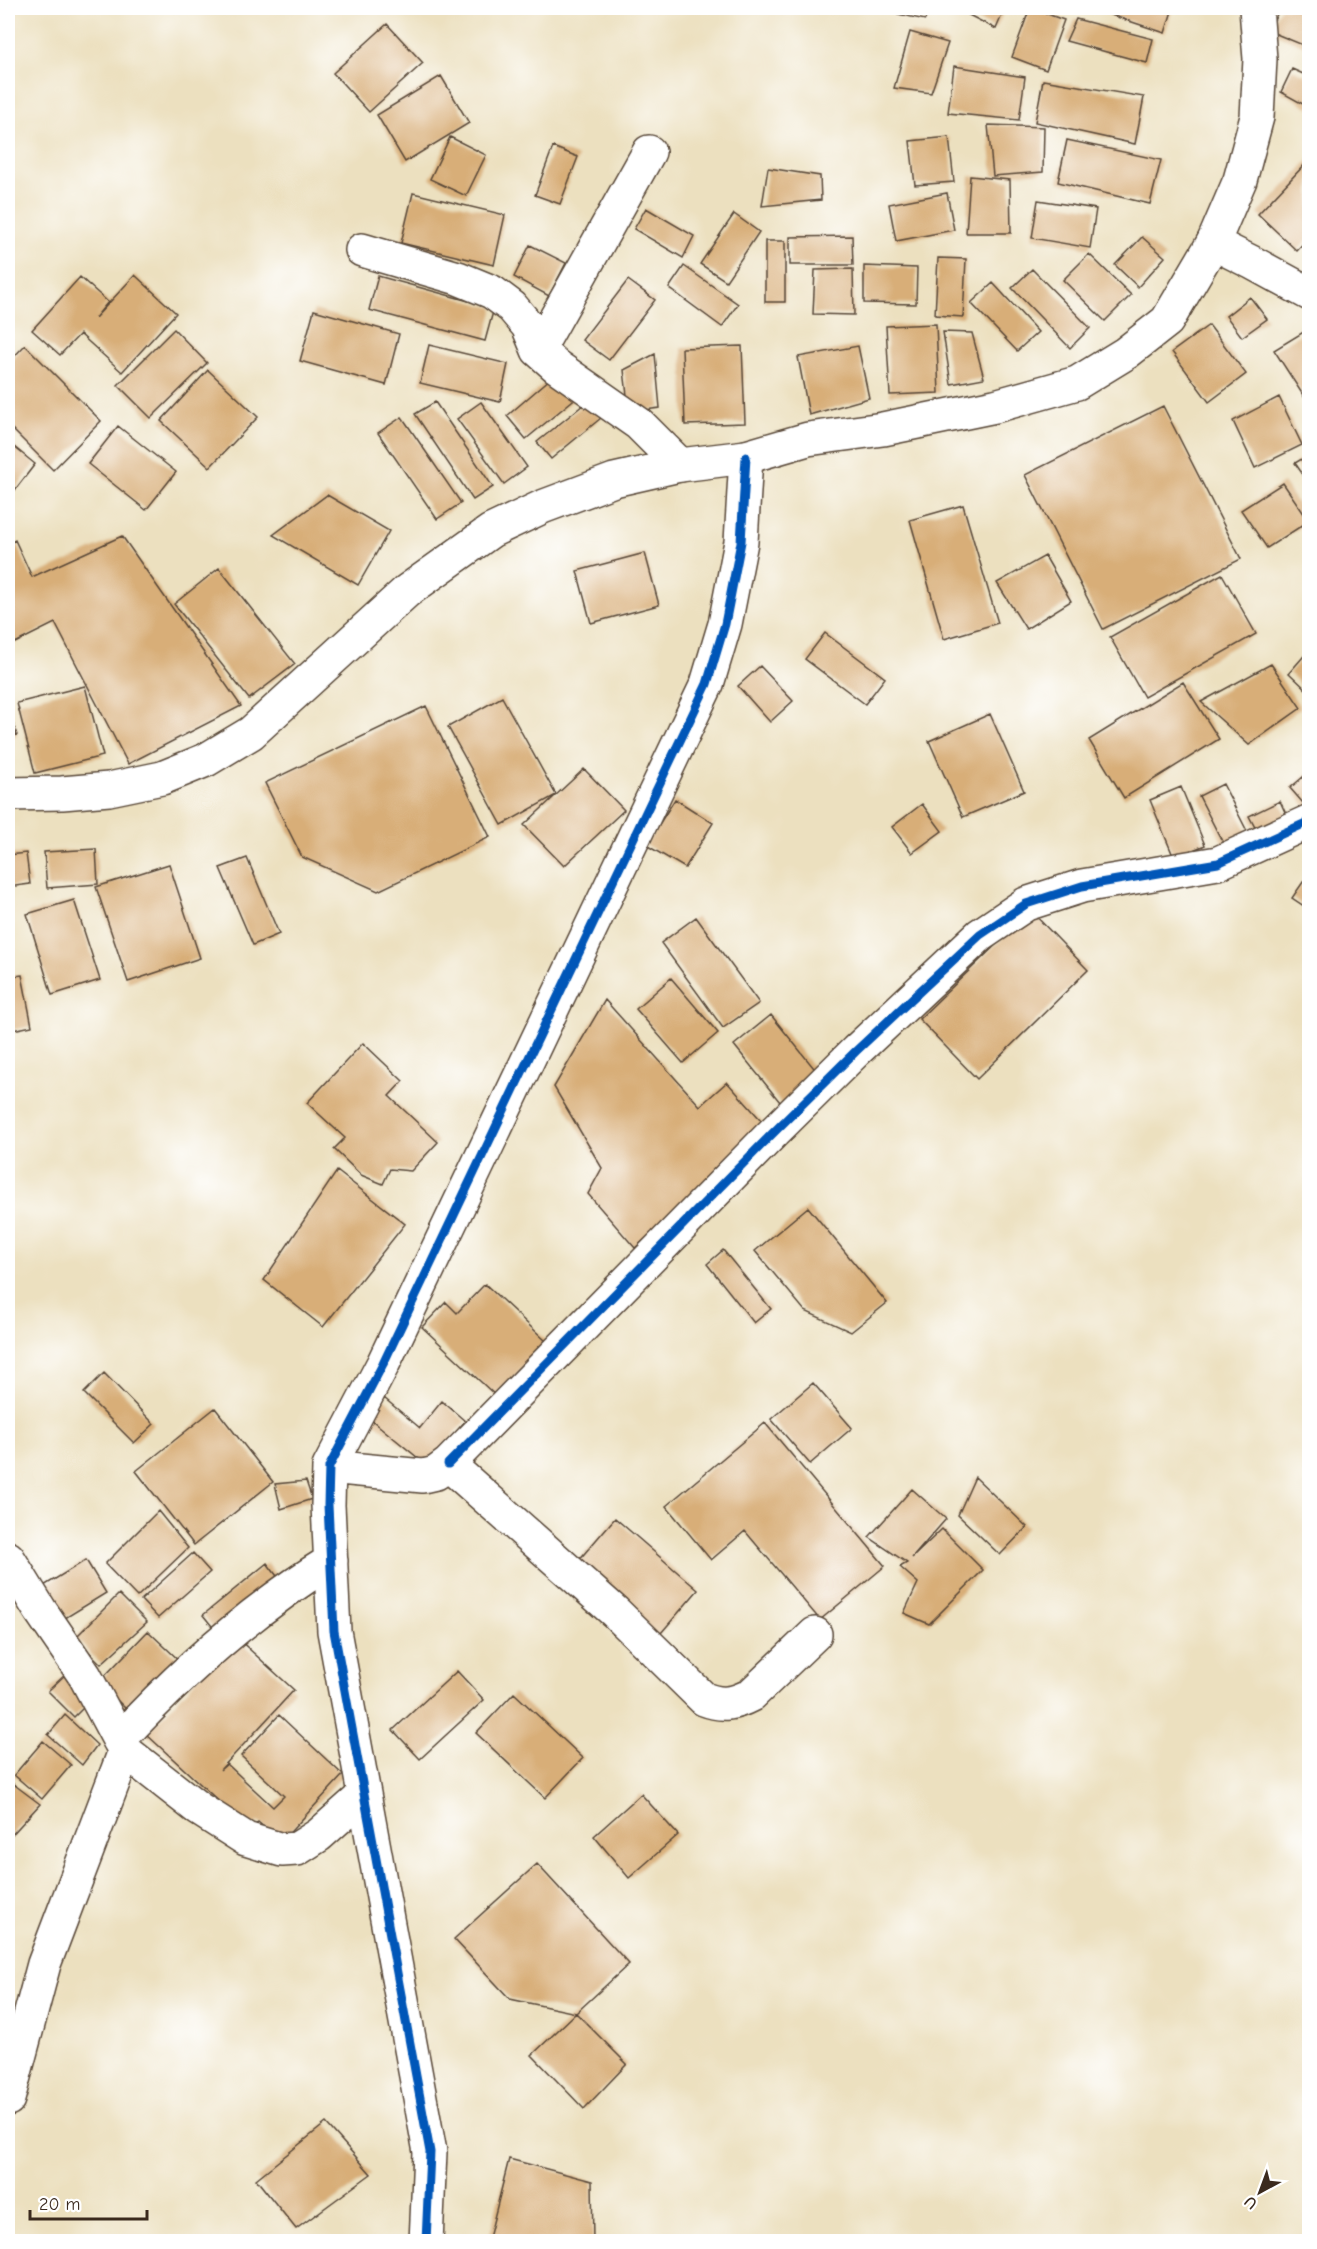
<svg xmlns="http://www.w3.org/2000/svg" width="1317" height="2249" font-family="'Comic Neue',sans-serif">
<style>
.building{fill:#d8ae78}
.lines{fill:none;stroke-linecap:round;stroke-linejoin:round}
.street-casing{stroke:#564536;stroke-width:36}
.primary-casing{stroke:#564536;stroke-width:36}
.street{stroke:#fff;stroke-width:33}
.primary{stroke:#fff;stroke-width:33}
.cycleway-casing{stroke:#fff;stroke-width:13}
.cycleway{stroke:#0057b8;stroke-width:9}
</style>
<rect width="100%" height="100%" fill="#fff"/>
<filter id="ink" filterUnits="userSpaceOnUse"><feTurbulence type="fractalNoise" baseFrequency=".0167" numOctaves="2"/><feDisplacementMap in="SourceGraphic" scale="12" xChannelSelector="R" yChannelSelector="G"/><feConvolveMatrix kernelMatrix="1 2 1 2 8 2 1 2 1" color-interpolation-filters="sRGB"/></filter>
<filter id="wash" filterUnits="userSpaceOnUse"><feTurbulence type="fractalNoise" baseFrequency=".008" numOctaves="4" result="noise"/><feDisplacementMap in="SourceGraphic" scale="24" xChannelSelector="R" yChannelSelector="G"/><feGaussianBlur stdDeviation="1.35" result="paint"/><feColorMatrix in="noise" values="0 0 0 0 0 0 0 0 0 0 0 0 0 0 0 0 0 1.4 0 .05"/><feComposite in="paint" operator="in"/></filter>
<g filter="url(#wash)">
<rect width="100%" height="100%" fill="#ece0bf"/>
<g id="blocks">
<path class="building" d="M885 8H930L925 20 884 11Z
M964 8H1005L996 29 963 12Z
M1030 8 1064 20 1046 70 1012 57Z
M1107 8H1173L1165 33 1105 13Z
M1280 8H1310V48L1269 31Z
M1076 19 1153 39 1147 63 1066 41Z
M387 24 423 63 369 112 333 73Z
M910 32 948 43 931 93 894 88Z
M954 66 1025 77 1019 120 948 113Z
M1292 69 1310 77V108L1281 92Z
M441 76 469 123 405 162 377 115Z
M1043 80 1144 97 1135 144 1035 122Z
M988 125 1044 127 1043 172 993 176Z
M450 137 486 155 466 196 430 179Z
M949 137 954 182 915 185 910 141Z
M1067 140 1161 160 1150 204 1058 182Z
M553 147 578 157 560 204 535 195Z
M1310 159V237L1297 251 1258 214Z
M768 168 820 176 821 200 762 206Z
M970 176 1010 180 1011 233H966Z
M413 193 505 215 494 265 401 243Z
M947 193 954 230 896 241 889 204Z
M1038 200 1096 209 1090 248 1032 238Z
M646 208 694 236 683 258 634 229Z
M734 214 759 232 726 281 700 264Z
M852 236 853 265H790V237Z
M1142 237 1165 257 1138 287 1115 265Z
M765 241H785V302H765Z
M530 245 566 263 549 296 514 277Z
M1089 254 1131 295 1105 321 1063 280Z
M938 258 966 259 963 317 935 315Z
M684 266 738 304 722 327 669 288Z
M864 266 917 268 916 304 864 303Z
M853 269 854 315 813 314 815 270Z
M1032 269 1090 328 1070 348 1012 288Z
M135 275 176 313 122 372 80 334 60 355 32 330 80 277 108 302 95 318Z
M378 276 494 308 485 341 369 310Z
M628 280 655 300 609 360 582 340Z
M993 283 1038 332 1017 351 971 303Z
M1250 297 1267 319 1242 337 1226 316Z
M314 310 399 334 386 385 300 361Z
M936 324 939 393 890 395 886 326Z
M1209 325 1246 374 1209 402 1172 352Z
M1310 328V406L1274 350Z
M174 329 207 363 151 418 118 385Z
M943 332 972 333 984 378 951 384Z
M25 345 101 421 53 470 8 425V363Z
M429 345 508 364 500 402 420 383Z
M742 346 745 423 685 425 682 348Z
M858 346 869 398 809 415 798 357Z
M655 354 660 408 629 412 624 370Z
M208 370 258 417 210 467 161 421Z
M558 372 578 396 526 439 507 416Z
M1279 397 1302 445 1255 468 1233 421Z
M588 401 601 418 551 459 537 442Z
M435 402 493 487 473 500 415 414Z
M481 402 527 467 504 484 457 419Z
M1163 406 1241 559 1103 629 1025 475Z
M402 417 461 503 437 519 378 433Z
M118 426 176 472 146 510 88 464Z
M8 442 35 464 8 499Z
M1310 454V485L1295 463Z
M1283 483 1309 521 1267 548 1241 510Z
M327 495 389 531 358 585 273 535Z
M963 505 998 623 944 639 910 520Z
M122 536 241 706 128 764 55 623 15 643 8 629V544L15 540 32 577Z
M645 553 659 605 591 623 577 571Z
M1045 556 1071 601 1026 629 997 583Z
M219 568 295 664 249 699 174 604Z
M1222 574 1256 634 1144 697 1110 637Z
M825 633 885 678 865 704 805 659Z
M1310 649V693L1289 673Z
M1271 664 1301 708 1249 745 1201 702Z
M760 666 793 701 770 722 738 686Z
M1183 682 1219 739 1124 798 1089 740Z
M85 686 103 756 35 773 17 703Z
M502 697 556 795 502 825 448 727Z
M426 706 490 837 378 891 302 857 265 783Z
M8 709 17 735 8 738Z
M990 714 1024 791 963 817 929 741Z
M584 769 624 810 564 866 524 825Z
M1310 771V811L1290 788Z
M1223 784 1250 837 1226 849 1199 796Z
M1181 787 1205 845 1174 858 1150 800Z
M675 799 713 823 685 868 646 845Z
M1280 801 1289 821 1259 835 1249 816Z
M922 804 942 831 912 853 892 827Z
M96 849 98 884 47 888 44 852Z
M26 853 30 884 8 887V855Z
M247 858 279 934 253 945 220 868Z
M169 864 200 958 128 982 96 887Z
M1310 872V910L1292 898Z
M74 900 100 980 52 995 27 914Z
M1031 911 1088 970 977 1079 919 1019Z
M696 917 759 1003 723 1028 661 943Z
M22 975 32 1026 8 1031V977Z
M671 978 718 1033 683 1063 636 1009Z
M605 1000 700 1106 727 1082 769 1129 635 1248 588 1194 602 1168 554 1087Z
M771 1015 822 1078 784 1107 734 1045Z
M363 1043 403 1081 389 1096 438 1142 411 1171 390 1169 383 1184 361 1175 334 1149 345 1138 307 1103Z
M337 1171 405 1224 323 1327 264 1280Z
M808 1207 887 1303 851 1332 805 1311 755 1251Z
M723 1250 771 1309 754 1323 707 1264Z
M485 1284 547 1342 496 1396 422 1327 446 1302 457 1313Z
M104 1373 154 1424 134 1443 84 1393Z
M813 1383 852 1428 810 1464 771 1419Z
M384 1398 420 1428 442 1401 465 1421 439 1453 423 1462 368 1417Z
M215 1408 273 1482 194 1545 136 1471Z
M765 1423 885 1566 820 1620 745 1531 711 1560 666 1506Z
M975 1477 1027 1527 1000 1555 958 1515Z
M306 1481 312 1499 281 1509 275 1484Z
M912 1489 946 1519 912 1558 942 1529 983 1570 929 1624 904 1613 918 1583 900 1567 907 1563 869 1537Z
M158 1511 188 1548 137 1597 105 1564Z
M615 1518 698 1590 655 1640 572 1568Z
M193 1553 210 1572 158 1618 141 1600Z
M86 1560 106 1593 62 1620 42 1587Z
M267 1563 283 1584 220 1636 203 1615Z
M119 1594 147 1622 101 1664 75 1638Z
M148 1631 183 1664 133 1716 99 1682Z
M236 1637 294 1690 220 1770 227 1764 273 1807 284 1796 241 1756 279 1715 343 1775 281 1842 258 1822 250 1830 146 1734Z
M457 1671 484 1700 420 1759 393 1730Z
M68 1672 93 1698 74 1717 48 1691Z
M514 1693 583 1758 545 1798 476 1733Z
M65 1715 97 1745 82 1765 48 1735Z
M43 1741 71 1765 42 1799 14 1775Z
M8 1780 40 1804 8 1839Z
M641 1794 678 1835 629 1878 594 1836Z
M537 1864 629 1964 576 2013 510 1999 454 1939Z
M576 2013 627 2064 584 2109 532 2055Z
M326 2123 371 2174 296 2229 256 2179Z
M509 2159 592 2181 593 2242H488Z"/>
</g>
</g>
<g filter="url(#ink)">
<use href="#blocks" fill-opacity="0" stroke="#564536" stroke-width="1.5"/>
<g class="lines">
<defs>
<path id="street" d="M1213 243 1253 263 1310 294
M362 250 458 278 492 292 512 307 528 326 538 350 556 366 639 424 680 465
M538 350 649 152
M448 1464 772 1134 856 1051 980 935 1026 904 1082 886 1218 863 1310 821
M329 1467 423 1476 436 1473 448 1464 615 1612 704 1699C722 1706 734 1704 751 1695L815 1634
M8 1558 40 1610 85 1676 125 1751 199 1809 246 1839 282 1850 297 1849 319 1835 364 1795
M119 1740C182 1672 252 1609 331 1561
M8 2099 44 1964 125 1751
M426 2242 430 2152 334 1631 328 1505 329 1467 383 1364 707 684 725 624 741 542 746 457"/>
<path id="primary" d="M8 794 62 793 109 789 162 778 206 760 251 733 407 591 491 531 542 507 614 480 680 465 746 457 808 439 883 429 995 406 1077 383 1126 353 1167 321 1213 243 1240 180 1257 117 1260 59 1256 8"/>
</defs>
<use href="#street" class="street-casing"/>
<use href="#primary" class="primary-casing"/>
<use href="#street" class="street"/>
<use href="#primary" class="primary"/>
<defs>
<path id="cycleway" d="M448 1464 772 1134 856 1051 980 935 1026 904 1082 886 1218 863 1310 821
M426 2242 430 2152 334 1631 328 1505 329 1467 383 1364 707 684 725 624 741 542 746 457"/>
</defs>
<use href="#cycleway" class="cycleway-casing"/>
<use href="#cycleway" class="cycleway"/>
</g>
</g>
<rect width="1317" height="2249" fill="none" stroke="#fff" stroke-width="30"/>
<g transform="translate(1260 2192) rotate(221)" stroke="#ffffff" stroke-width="4.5" paint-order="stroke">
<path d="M0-4.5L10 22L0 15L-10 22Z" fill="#3b2a1e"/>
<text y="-9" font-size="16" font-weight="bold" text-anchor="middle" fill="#3b2a1e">U</text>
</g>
<path d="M30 2210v9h117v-9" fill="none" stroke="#3b2a1e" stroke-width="3"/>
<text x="39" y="2210" font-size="18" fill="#3b2a1e" stroke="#ffffff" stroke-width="4.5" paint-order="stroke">20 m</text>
</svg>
